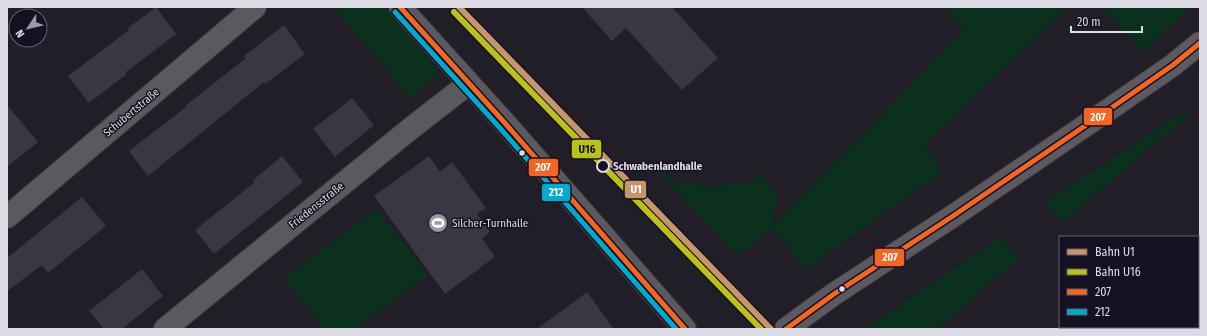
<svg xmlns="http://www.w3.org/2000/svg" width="1207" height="336" font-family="'Fira Sans Condensed',sans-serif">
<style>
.green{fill:#0b311e}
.building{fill:#3a3642}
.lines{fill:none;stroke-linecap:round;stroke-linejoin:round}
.minor-casing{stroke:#3c3942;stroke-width:24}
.major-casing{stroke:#3c3942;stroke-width:24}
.minor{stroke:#5a595d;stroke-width:22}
.major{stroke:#5c5a60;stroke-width:22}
.bus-1-casing{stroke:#161122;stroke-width:8}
.bus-2-casing{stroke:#161122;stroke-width:8}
.bus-1{stroke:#f26522;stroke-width:5}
.bus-2{stroke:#00a9ce;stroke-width:5}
.rail-1-casing{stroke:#161122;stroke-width:9}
.rail-2-casing{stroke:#161122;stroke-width:9}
.rail-1{stroke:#c7956c;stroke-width:6}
.rail-2{stroke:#bac219;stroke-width:6}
.bus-dot{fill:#dddbe6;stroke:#161122;stroke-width:1.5}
.stop-dot{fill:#161122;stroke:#dddbe6;stroke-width:2}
.labels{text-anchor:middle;stroke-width:3;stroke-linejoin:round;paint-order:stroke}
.street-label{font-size:11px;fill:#dddbe6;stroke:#161122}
.stop-label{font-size:11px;font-weight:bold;fill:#dddbe6;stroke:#161122;text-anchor:start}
.poi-label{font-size:11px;fill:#dddbe6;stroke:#161122;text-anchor:start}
.line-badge{stroke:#161122;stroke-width:1.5}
.badge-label{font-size:11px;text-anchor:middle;font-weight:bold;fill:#fff}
.pale-badge-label{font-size:11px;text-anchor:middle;font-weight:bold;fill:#111}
</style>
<rect width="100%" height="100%" fill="#211e28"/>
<path class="green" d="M333 7H384L440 73 410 98Z
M944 7H1069L924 145 943 171 806 269 771 228 738 256 726 243 650 165 654 162 675 183 703 186 748 184 760 174 778 195 772 227 964 30Z
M1101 7H1192L1143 51Z
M1185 111 1189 115 1062 223 1045 202Z
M377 208 428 275 356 329H323L284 278Z
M1001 237 1019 259 937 329H864Z"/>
<path class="building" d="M156 7 176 34 126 72 127 74 89 103 68 76 129 30 128 28Z
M582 7H672L718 58 682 90 626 28 612 41Z
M284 25 305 54 265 84 264 82 148 176 129 151 186 107 185 106 246 58 244 56Z
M352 98 374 125 335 157 313 129Z
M7 105 38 142 7 167Z
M282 156 303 182 214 254 195 230 255 182 253 180Z
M429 156 440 172 452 162 486 208 477 214 490 232 482 238 495 257 445 294 374 196Z
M82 197 106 226 48 273 42 265 7 291V258Z
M142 269 163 296 122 329H104L89 311Z
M587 292 614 329H537Z"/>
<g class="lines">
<defs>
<path id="minor" d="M400 7 504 122 685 329
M7 217 255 7
M165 329 410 129 468 84"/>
<path id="major" d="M786 329 834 294 953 216 1114 106 1173 65 1200 43"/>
</defs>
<use href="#minor" class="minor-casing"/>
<use href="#major" class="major-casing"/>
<use href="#minor" class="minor"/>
<use href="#major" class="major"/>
<defs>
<path id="bus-1" d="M400 7 504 122 685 329
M786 329 834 294 953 216 1114 106 1173 65 1200 43"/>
<path id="bus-2" d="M395 12 499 127 676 329"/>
</defs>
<use href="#bus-1" class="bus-1-casing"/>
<use href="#bus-2" class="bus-2-casing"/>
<use href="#bus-1" class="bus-1"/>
<use href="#bus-2" class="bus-2"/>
<defs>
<path id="rail-1" d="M459 7 771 329"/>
<path id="rail-2" d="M454 12 761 329"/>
</defs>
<use href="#rail-1" class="rail-1-casing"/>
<use href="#rail-2" class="rail-2-casing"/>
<use href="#rail-1" class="rail-1"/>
<use href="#rail-2" class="rail-2"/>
</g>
<defs>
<symbol id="stadium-disc" viewBox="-11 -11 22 22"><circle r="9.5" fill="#9b99a4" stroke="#161122"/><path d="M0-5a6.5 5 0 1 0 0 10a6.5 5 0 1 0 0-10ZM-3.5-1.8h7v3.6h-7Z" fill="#fff"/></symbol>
</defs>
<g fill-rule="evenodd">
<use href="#stadium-disc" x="427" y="212" width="22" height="22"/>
</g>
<g class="bus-dot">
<circle cx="522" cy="153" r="3.5"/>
<circle cx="842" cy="289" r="3.5"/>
</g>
<circle class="stop-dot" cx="603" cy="166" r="6"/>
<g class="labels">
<g class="street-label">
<text transform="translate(131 112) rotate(-40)" y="4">Schubertstraße</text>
<text transform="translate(316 205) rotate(-39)" y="4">Friedensstraße</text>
</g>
<g class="stop-label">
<text x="613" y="170">Schwabenlandhalle</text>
</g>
<g class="poi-label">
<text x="452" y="227">Silcher-Turnhalle</text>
</g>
</g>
<g class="line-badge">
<rect x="1083" y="107" width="30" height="19" rx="4" fill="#f26522"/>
<rect x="571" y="139" width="31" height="20" rx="4" fill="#bac219"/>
<rect x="528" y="158" width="31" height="19" rx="4" fill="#f26522"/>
<rect x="624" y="180" width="23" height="19" rx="4" fill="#c7956c"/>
<rect x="541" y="183" width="30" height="19" rx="4" fill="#00a9ce"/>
<rect x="874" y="248" width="31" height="19" rx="4" fill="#f26522"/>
</g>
<g class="badge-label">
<text x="1098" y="121">207</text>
<text x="543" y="171">207</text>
<text x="636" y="193">U1</text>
<text x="556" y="196">212</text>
<text x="890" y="261">207</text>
</g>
<g class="pale-badge-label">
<text x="587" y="153">U16</text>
</g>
<rect width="1207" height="336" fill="none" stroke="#dddbe6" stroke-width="16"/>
<rect x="1059" y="236" width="140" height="92" fill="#161122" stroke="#666270"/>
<rect x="1067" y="249" width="20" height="6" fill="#c7956c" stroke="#666270"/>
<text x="1095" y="256" font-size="12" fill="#dddbe6">Bahn U1</text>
<rect x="1067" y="269" width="20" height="6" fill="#bac219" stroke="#666270"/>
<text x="1095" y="276" font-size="12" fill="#dddbe6">Bahn U16</text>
<rect x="1067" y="289" width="20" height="6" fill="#f26522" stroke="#666270"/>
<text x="1095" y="296" font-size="12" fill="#dddbe6">207</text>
<rect x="1067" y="309" width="20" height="6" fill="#00a9ce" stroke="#666270"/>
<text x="1095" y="316" font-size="12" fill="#dddbe6">212</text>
<g transform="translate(28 28) rotate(235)"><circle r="19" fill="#161122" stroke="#666270"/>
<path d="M0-3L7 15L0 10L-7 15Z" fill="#9b99a4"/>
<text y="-6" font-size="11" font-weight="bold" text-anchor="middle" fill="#dddbe6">N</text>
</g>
<path d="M1071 26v6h71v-6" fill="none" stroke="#dddbe6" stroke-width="2"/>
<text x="1077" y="26" font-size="12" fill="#dddbe6" stroke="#161122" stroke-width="3" paint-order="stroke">20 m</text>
</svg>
